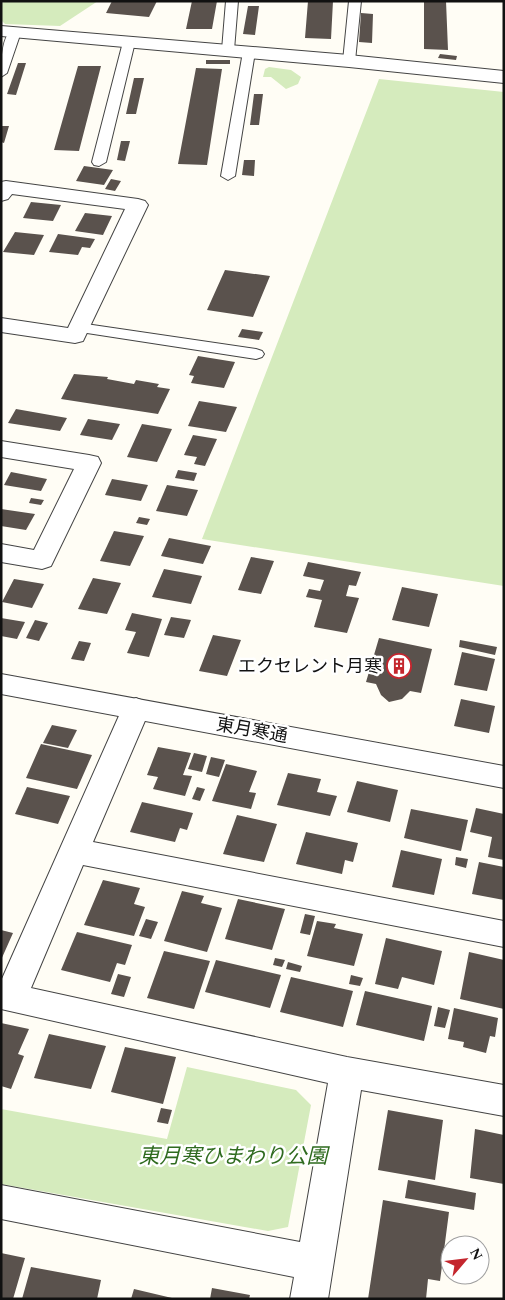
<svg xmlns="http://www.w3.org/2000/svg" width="505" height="1300" font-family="Spectral,'Noto Sans JP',serif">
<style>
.green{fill:#d5ebbd}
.building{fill:#5a524d}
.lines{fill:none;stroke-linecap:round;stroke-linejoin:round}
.service-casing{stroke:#444;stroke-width:2}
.minor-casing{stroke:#444;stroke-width:2}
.tertiary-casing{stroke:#444;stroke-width:2}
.service{fill:#fff;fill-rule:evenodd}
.minor{fill:#fff;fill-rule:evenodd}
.tertiary{fill:#fff;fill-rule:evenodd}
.labels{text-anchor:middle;stroke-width:5;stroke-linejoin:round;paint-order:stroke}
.poi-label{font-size:18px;fill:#111;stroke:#fff;text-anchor:end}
.street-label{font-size:18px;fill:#111;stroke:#fff}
.near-park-label{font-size:21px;font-style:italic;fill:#2f6b1f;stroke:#fff}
</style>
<rect width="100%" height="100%" fill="#fffdf5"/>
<path class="green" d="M8 1H98L60 26 5 24 1 20V3Z
M269 67 291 70 301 77 298 84 286 89 271 77H263L265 69Z
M379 79 504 92V586L202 539Z
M187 1067 296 1090 311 1105 288 1227 268 1231 1 1184V1109L167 1139Z"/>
<path class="building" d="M112 1H157L149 17 106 13Z
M192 1H217L212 29H186Z
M308 1H333L331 39 305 38Z
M424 1H446L448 50 424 49Z
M248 6H259L255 35 243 34Z
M361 13 373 14 372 43 359 42Z
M440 54 457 56 456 60 438 58Z
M206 60H230V64H206Z
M18 63H26L16 95 7 94Z
M78 66H101L79 151 54 150Z
M196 68 222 69 207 165 178 164Z
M134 78H144L136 114H126Z
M254 94H263L259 125H250Z
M1 126H9L4 143 1 142Z
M121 141H130L125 161 117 160Z
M244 160H255L254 176 242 175Z
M84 166 113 170 104 185 76 181Z
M111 179 121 181 115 191 105 189Z
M31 202 61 205 53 221 23 218Z
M85 213 112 216 103 235 75 231Z
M15 232 44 235 34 255 3 252Z
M58 234 95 239 90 248 82 247 78 255 49 252Z
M225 270 270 276 253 317 207 310Z
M242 329 263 332 259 340 238 337Z
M198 356 235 362 224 388 191 383 194 376 189 375Z
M74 374 108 377 107 379 134 384 136 380 159 384 157 387 170 389 158 414 61 399Z
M199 401 237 407 226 432 188 426Z
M16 409 67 418 60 431 8 423Z
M88 419 120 424 112 440 80 435Z
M142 424 172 429 157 462 127 457Z
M193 435 217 439 205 466 194 464 197 457 184 455Z
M178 470 197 473 194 481 175 478Z
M11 472 47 479 41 491 4 485Z
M112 479 148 485 141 501 105 495Z
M167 485 198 490 187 516 156 511Z
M31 498 44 500 41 505 29 503Z
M1 509 35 514 26 530 1 526Z
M139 517 150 519 147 525 136 523Z
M114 531 144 536 130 566 100 561Z
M169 538 211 546 203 564 161 556Z
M251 557 274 561 261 594 238 590Z
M308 562 361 572 356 586 349 585 346 596 359 598 347 633 314 627 322 600 306 597 309 589 320 591 324 580 303 576Z
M164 569 202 576 191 604 152 597Z
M93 578 121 583 107 614 78 609Z
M14 579 44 584 32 608 2 602Z
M402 587 438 594 429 627 392 620Z
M132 613 162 619 149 657 127 653 136 632 125 630Z
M171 617 191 620 184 638 164 635Z
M1 618 25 622 17 639 1 636Z
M35 620 48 623 39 641 26 638Z
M213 635 241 640 227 676 199 671Z
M379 638 432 649 421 693 410 691 402 699 389 702 381 695 376 684 366 682Z
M460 640 497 647 495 655 459 647Z
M79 641 91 643 84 661 71 659Z
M462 652 495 659 487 691 454 685Z
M461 699 495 706 489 733 454 726Z
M52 725 77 730 68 748 43 743Z
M41 744 92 755 77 789 26 778Z
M158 747 191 753 183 775 192 776 185 796 153 789 158 777 147 775Z
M194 753 207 756 202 772 188 769Z
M211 757 225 760 219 777 206 774Z
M226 764 257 771 249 792 256 793 251 809 212 801Z
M288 773 321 779 317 792 337 796 330 816 277 805Z
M357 781 398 790 390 822 347 812Z
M27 787 70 796 58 824 15 814Z
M197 787 205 789 200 801 192 799Z
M142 802 193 813 187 830 180 828 175 842 130 832Z
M476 808 504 814V860L488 857 492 837 470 832Z
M411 809 468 820 461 851 404 838Z
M237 815 277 824 264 862 223 854Z
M306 832 358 843 353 862 345 860 342 874 296 864Z
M401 850 442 859 434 895 392 887Z
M456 857 468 859 466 868 455 865Z
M479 862 504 867V900L472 894Z
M103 880 140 888 134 904 145 907 134 936 84 925Z
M182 891 204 896 201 903 222 908 207 952 164 941Z
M238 899 285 909 272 950 225 939Z
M305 914 315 916 310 935 300 933Z
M146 919 158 922 151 939 139 936Z
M317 921 336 924 334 928 363 934 354 966 307 956Z
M1 930 13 933 1 960Z
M77 932 132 945 125 965 117 963 110 982 61 970Z
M386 938 442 951 434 985 402 977 398 989 375 984Z
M164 951 210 961 194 1009 147 998Z
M469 952 504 960V1009L460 999Z
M275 958 285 960 282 967 273 965Z
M216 960 281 975 270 1008 205 992Z
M288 962 302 966 300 972 286 969Z
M118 974 131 977 124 997 111 994Z
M351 975 363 978 360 986 349 984Z
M291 977 353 991 343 1027 280 1012Z
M365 991 432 1006 424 1041 356 1025Z
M438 1007 450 1010 445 1028 434 1026Z
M454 1008 498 1018 495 1037 490 1036 486 1053 463 1047 464 1042 448 1039Z
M1 1023 29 1029 18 1054 24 1056 11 1089 1 1086Z
M49 1034 106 1046 91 1089 34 1078Z
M125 1047 176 1057 163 1104 111 1092Z
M161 1108 172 1110 168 1124 157 1122Z
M388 1110 443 1120 435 1180 378 1170Z
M475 1129 504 1135V1184L470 1178Z
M408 1180 476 1193 474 1210 405 1198Z
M383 1200 449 1212 440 1281 428 1279 426 1299H368Z
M1 1253 25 1258 13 1299H1Z
M31 1267 101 1280 97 1299H22Z
M212 1288 250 1295 249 1299H210Z
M134 1289 172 1298V1299H131Z"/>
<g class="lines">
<defs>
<path id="service" d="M226 1H238L234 50 228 54 222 50Z
M349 1H361L355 61 349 65 343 61Z
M15 28 21 32 7 73 1 77C1 65 1 32 15 28Z
M129 38 135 42 106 162 99 166 94 165 92 162 123 42Z
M249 48 255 52 235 176 228 180 221 176 243 52Z
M79 323 256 349 262 351 264 354 262 357 256 359 74 331 71 328 74 325Z"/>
<path id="minor" d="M1 26 349 55 504 71V83L349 67 1 36Z
M6 181 138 199 145 201 148 205 83 341 75 343 1 332V318L68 328 125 209 12 194 8 199 1 201V182Z
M1 441 89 455 98 457 101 463 51 566 42 569 1 562V544L34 550 74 469 1 457Z
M136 698 146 702 150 709 93 842 504 921V947L83 865 31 988 347 1057 504 1085V1116L361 1090 328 1299H290L294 1277 1 1219V1185L300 1242 328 1083 1 1009V981L122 709 126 702Z"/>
<path id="tertiary" d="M1 674 504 766V788L1 694Z"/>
</defs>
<use href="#service" class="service-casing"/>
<use href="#minor" class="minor-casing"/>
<use href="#tertiary" class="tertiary-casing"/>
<use href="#service" class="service"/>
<use href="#minor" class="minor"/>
<use href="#tertiary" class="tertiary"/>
</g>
<defs>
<symbol id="building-ring" viewBox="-11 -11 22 22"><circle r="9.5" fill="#fff" stroke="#c4262e" stroke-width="1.5"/><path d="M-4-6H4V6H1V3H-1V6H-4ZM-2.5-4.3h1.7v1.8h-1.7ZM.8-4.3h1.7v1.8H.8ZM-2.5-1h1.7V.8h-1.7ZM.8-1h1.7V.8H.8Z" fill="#c4262e"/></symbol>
</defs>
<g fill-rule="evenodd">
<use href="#building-ring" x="385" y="652" width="28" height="28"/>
</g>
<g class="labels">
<g class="poi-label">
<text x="382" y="672">エクセレント月寒</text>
</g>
<g class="street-label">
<text transform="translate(252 730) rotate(10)" y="6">東月寒通</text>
</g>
<g class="near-park-label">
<text x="233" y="1163">東月寒ひまわり公園</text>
</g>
</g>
<rect width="505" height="1300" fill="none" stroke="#111111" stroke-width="5"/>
<g transform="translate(465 1260) rotate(62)"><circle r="24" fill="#ffffff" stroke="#a0a0a0"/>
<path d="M0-4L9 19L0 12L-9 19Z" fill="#c4262e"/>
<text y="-8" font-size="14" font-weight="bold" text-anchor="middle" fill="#111111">N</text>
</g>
</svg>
